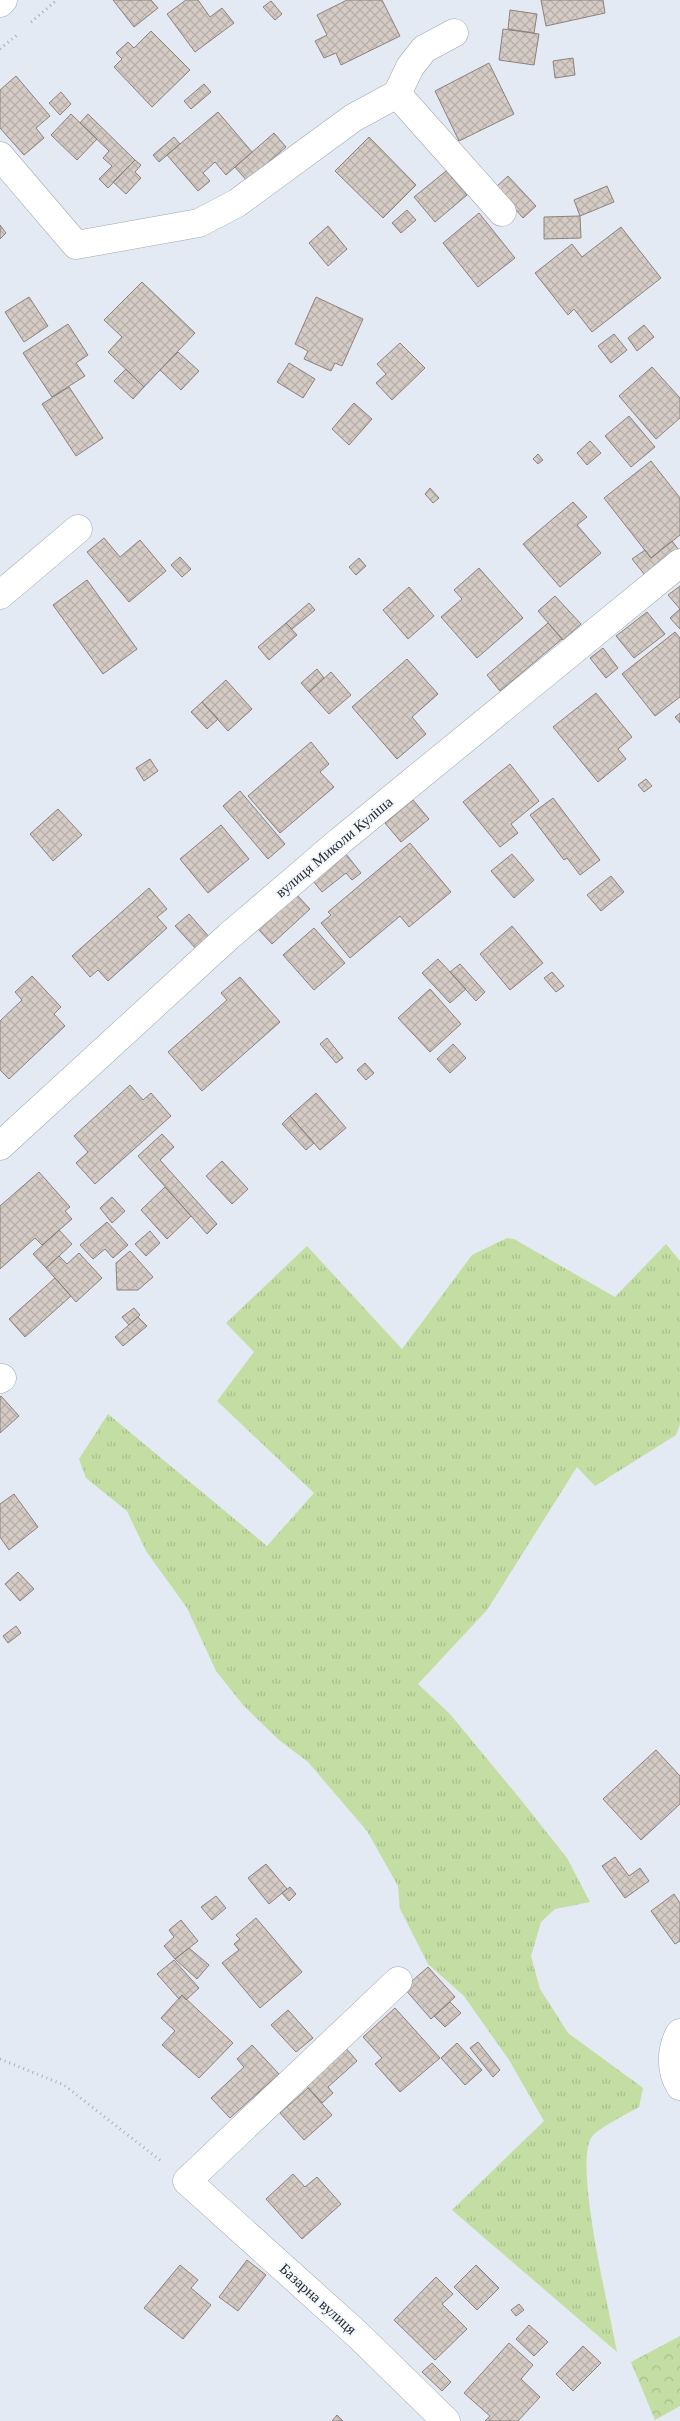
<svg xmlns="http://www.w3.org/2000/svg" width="680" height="2421" font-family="Georgia,serif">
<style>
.grass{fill:url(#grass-tufts)}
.park{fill:url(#park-crowns)}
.building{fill:url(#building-cross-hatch);stroke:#8c827d}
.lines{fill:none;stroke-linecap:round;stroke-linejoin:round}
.minor-casing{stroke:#a1a7b0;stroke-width:29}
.path{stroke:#aaafb7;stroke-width:3;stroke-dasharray:1 4;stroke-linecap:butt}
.minor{stroke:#fff;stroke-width:28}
.labels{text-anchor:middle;stroke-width:4;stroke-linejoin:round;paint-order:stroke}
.street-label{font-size:15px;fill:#27292d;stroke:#f2f7fe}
</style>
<defs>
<pattern id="grass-tufts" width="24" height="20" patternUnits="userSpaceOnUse" patternTransform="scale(1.25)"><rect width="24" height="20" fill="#c3dda3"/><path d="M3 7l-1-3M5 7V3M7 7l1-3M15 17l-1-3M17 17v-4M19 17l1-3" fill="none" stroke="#a8be8d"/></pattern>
<pattern id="park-crowns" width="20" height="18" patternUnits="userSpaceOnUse" patternTransform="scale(1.25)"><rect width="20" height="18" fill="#c3dda3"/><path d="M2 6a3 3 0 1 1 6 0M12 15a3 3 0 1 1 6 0" fill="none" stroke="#a8be8d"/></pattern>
<pattern id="building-cross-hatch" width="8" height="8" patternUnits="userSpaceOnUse" patternTransform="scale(1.25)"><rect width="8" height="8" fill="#d5cbc5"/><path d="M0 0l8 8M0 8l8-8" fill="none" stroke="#b7aeaa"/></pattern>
</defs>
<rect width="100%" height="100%" fill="#e3eaf3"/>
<path class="grass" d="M507 1238 514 1239 615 1297 666 1244 680 1261V1424L676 1435 595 1486 577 1467 487 1610 418 1684 450 1714 521 1800 567 1858 590 1902 555 1909 541 1922 531 1956 540 1989 568 2033 643 2088 639 2107C629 2113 596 2129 591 2138 574 2168 610 2312 617 2352L452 2210 544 2121 509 2060 464 1996 428 1964 400 1909 398 1886 367 1831 308 1762 279 1740 243 1705 216 1671 187 1608 146 1551 127 1511 86 1478 79 1459 108 1414 267 1546 314 1493 217 1401 254 1352 226 1323 307 1246 402 1349 472 1255Z"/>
<path class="park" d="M680 2336V2406L655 2420 631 2362Z"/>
<path class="building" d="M113 0H151L158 8 134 27Z
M186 0H198L210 17 222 8 234 23 195 52 167 14Z
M347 0H382L400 36 341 65 336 53 324 58 315 41 327 35 317 15Z
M541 0H603L605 13 546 26Z
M271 1 282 14 275 20 263 7Z
M510 10 537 14 534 33 508 29Z
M503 29 539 34 534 65 499 60Z
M151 31 190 70 152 107 114 67 122 59 116 53 128 42 134 48Z
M573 58 575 75 555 78 553 61Z
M489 63 514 114 459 141 435 91Z
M16 76 50 116 36 128 44 138 24 155 0 128V90Z
M204 84 211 92 191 109 184 101Z
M61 92 71 104 60 115 49 103Z
M218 112 252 152 226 175 215 162 203 173 210 181 198 191 167 155Z
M71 114 97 139 77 160 51 135Z
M88 114 135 160 108 188 99 179 112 166 103 158 109 151 80 123Z
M274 133 286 147 247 181 235 167Z
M174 137 180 144 159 162 153 155Z
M369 137 416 185 383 218 335 171Z
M135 160 141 165 135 172 141 178 126 194 113 182Z
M446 171 467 195 435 222 414 197Z
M508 176 536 206 523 218 496 187Z
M607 186 614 202 580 216 574 200Z
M407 210 416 220 401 233 392 223Z
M479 213 515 258 478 287 443 243Z
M580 216 581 238 544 239V217Z
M0 225 6 233 0 239Z
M328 226 347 249 328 266 309 243Z
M621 227 661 278 592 332 574 309 568 315 535 273 572 244 582 257Z
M142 282 195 333 144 387 108 352 122 337 104 320Z
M29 297 48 326 24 342 5 312Z
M316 297 363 319 342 366 335 363 331 371 304 359 308 351 295 344Z
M68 324 88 355 76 363 85 376 52 397 23 353Z
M644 325 654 337 637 351 628 338Z
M614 334 627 350 611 363 598 346Z
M400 343 425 368 392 400 376 383 386 374 377 364Z
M178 352 199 371 181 390 160 370Z
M289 363 315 379 303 398 277 382Z
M652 367 680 398V418L656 439 619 396Z
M126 369 144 387 133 399 114 381Z
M69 387 103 438 76 456 42 404Z
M354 403 372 419 349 445 332 429Z
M629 416 655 447 631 467 605 436Z
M590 441 601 453 587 465 577 453Z
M538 454 543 460 538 464 533 459Z
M651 461 680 498V535L651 558 604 498Z
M430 488 439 498 433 503 425 494Z
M573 502 587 517 577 525 601 553 560 587 523 544Z
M104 538 120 557 140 540 166 571 129 602 87 552Z
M672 541 678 549 645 575 632 559 645 550 651 558Z
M180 557 191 569 182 577 171 565Z
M359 558 366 566 356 575 349 567Z
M479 568 523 618 477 658 441 617 462 599 454 590Z
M87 580 137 649 103 674 53 605Z
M680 586V609L668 595Z
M409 587 434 616 408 639 383 610Z
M555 596 581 624 563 640 538 611Z
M309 603 315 610 292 629 286 623Z
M680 609V629L670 618Z
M647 612 665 634 634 658 616 636Z
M286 623 297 635 269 660 258 647Z
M548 623 562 639 500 691 487 675Z
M675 632 680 638V697L655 716 622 674Z
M603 648 618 668 606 678 590 658Z
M407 659 438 694 412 717 426 734 397 759 352 707Z
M317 669 324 678 309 692 301 683Z
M331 672 351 695 329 714 309 692Z
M226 680 252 709 228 731 202 702Z
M596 693 632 737 618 749 626 759 598 782 553 727Z
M202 702 218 719 207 729 191 712Z
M680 713V723L675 717Z
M311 742 329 764 320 772 334 787 280 833 248 796Z
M150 759 158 771 144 781 136 768Z
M510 764 539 801 511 824 518 833 500 847 463 802Z
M646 779 652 786 644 792 638 785Z
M240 791 285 844 268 859 223 806Z
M553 798 600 860 580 875 567 858 564 860 530 815Z
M413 800 429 819 401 842 385 823Z
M58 809 82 835 53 861 30 834Z
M221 825 249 859 208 893 180 859Z
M410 843 451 892 409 927 400 916 350 958 321 923 331 915 328 912Z
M346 854 361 873 352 880 346 873 322 892 313 881Z
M512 854 534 880 514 898 491 871Z
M611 876 624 892 601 911 587 895Z
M149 888 167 909 157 917 167 928 108 981 98 970 90 977 72 956Z
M296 894 310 909 272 944 258 929Z
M189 914 211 939 198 951 175 926Z
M512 926 543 963 510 990 480 954Z
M314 928 345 963 314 990 283 955Z
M438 959 466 989 450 1003 422 973Z
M460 964 485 992 476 1001 450 972Z
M552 972 564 986 556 992 544 978Z
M32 976 61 1007 54 1014 65 1026 9 1079 0 1070V1021L22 1000 15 992Z
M240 977 280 1022 202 1091 168 1052 227 1000 221 993Z
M430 989 461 1024 430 1052 398 1018Z
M327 1038 343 1058 336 1063 320 1044Z
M453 1044 466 1058 450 1073 437 1059Z
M365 1063 374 1073 366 1080 357 1070Z
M130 1085 143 1100 151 1093 171 1116 95 1184 76 1163 88 1152 74 1136Z
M316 1093 346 1128 320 1150 290 1116Z
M290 1116 314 1143 306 1150 282 1124Z
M162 1134 174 1147 160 1160 217 1224 207 1234 138 1156Z
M222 1161 248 1189 232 1204 206 1176Z
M39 1172 70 1207 65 1211 72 1219 42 1245 35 1238 0 1269V1206Z
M165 1187 191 1216 167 1239 141 1210Z
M112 1197 125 1211 112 1223 100 1208Z
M107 1222 128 1245 113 1258 105 1249 93 1259 80 1245Z
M59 1230 72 1244 46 1268 33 1254Z
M150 1231 160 1243 146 1256 135 1244Z
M130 1251 153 1277 138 1290H117L116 1263Z
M79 1253 102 1278 76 1302 46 1268 59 1256 67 1264Z
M55 1278 71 1296 25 1337 9 1319Z
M134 1308 140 1315 129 1325 122 1317Z
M138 1317 147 1326 123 1346 115 1337Z
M1 1396 19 1416 0 1433V1397Z
M14 1494 38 1527 9 1550 0 1537V1504Z
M18 1572 34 1589 20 1601 5 1584Z
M16 1626 21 1633 8 1643 3 1636Z
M656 1750 680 1776V1804L641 1840 603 1799Z
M615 1857 629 1876 640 1868 649 1881 625 1898 602 1866Z
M266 1864 287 1889 269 1904 248 1878Z
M290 1887 296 1894 289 1901 282 1893Z
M674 1894 680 1903V1941L675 1944 651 1911Z
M216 1896 226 1908 212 1920 201 1907Z
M256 1918 302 1972 260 2008 222 1963 239 1950 234 1944 240 1939 236 1935Z
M181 1920 198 1941 175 1959 164 1946 174 1937 169 1930Z
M189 1948 209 1965 197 1979 175 1959Z
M174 1960 199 1988 186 2000 182 1995 179 1999 157 1974Z
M428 1967 455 1997 431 2019 404 1988Z
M182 1995 233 2043 199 2078 162 2045 175 2031 161 2018Z
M450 2002 461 2013 445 2027 434 2016Z
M395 2008 440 2058 400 2092 375 2064 382 2058 363 2037Z
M288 2010 313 2038 296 2052 271 2025Z
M478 2042 500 2070 493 2077 470 2048Z
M457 2043 482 2070 465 2085 441 2058Z
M252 2045 279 2074 230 2118 211 2098 244 2067 237 2059Z
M344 2046 357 2061 328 2087 333 2093 322 2103 306 2085Z
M308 2088 332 2115 304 2140 280 2113Z
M293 2174 305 2187 317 2177 341 2204 302 2239 266 2199Z
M247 2260 266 2275 238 2311 219 2297Z
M180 2265 198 2280 191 2288 211 2305 183 2339 144 2308Z
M476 2265 499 2288 477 2310 454 2287Z
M436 2277 453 2294 442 2304 467 2329 435 2360 394 2320Z
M519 2304 524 2310 516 2316 511 2310Z
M529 2325 548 2342 534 2356 516 2339Z
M509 2343 533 2365 521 2379 540 2397 518 2421H485L490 2416 464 2393Z
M583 2346 601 2363 573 2391 556 2374Z
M432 2363 451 2382 442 2391 422 2372Z
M337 2415 343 2421H332Z"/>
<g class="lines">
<defs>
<path id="minor" d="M0 3 3 0
M397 94 410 67 424 49 454 33
M0 156 76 245 199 223 237 203 353 118 397 94 502 212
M0 595 78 529
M0 1146 229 936 340 841 680 563
M0 1379 2 1378
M398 1981 187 2181 358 2335 446 2421
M680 2033C671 2048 670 2070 680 2086"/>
</defs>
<use href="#minor" class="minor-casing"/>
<path class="path" d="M31 22 57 0
M0 49 17 35
M0 2059 64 2085 161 2161"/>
<use href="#minor" class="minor"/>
</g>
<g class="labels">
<g class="street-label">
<text transform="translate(334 847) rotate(-40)" y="5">вулиця Миколи Куліша</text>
<text transform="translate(318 2299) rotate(42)" y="5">Базарна вулиця</text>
</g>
</g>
</svg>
